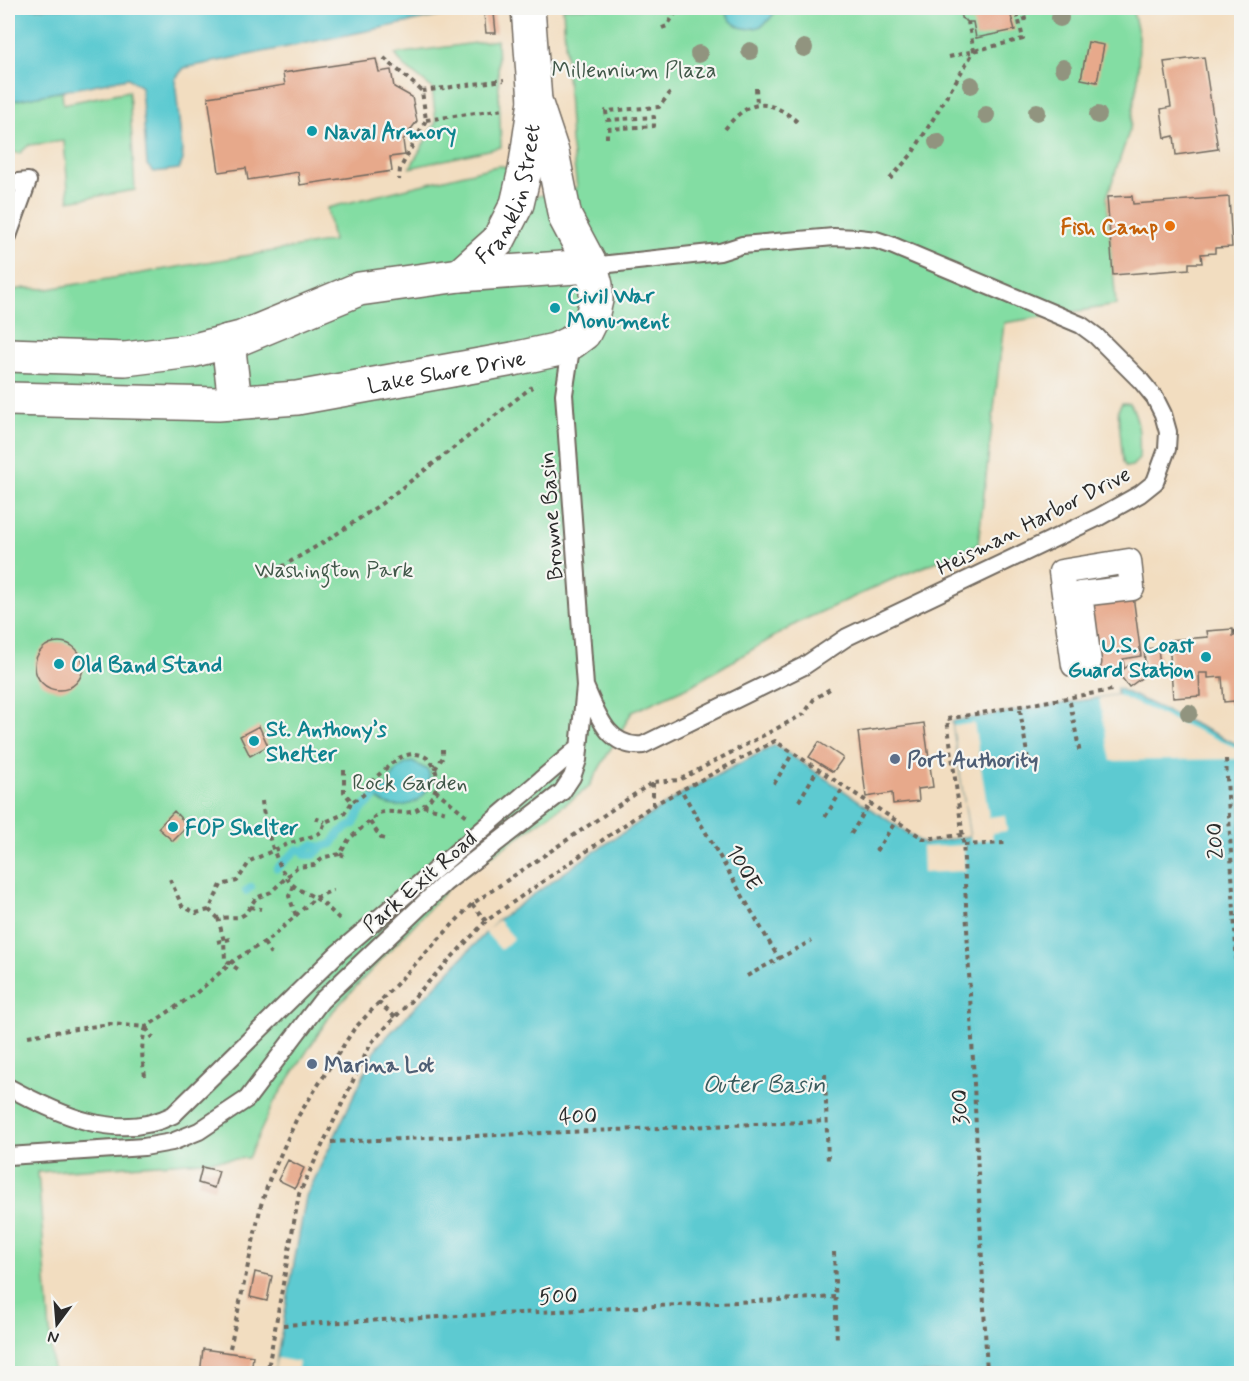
<svg xmlns="http://www.w3.org/2000/svg" width="1249" height="1381" font-family="Mynerve,sans-serif">
<style>
.green{fill:#83dda3;stroke:#578467;stroke-width:1.5}
.water{fill:#5dcad1;stroke:#447a7e;stroke-width:1.5}
.pier{fill:#f2ddc0}
.lines{fill:none;stroke-linecap:round;stroke-linejoin:round}
.stream{stroke:#5dcad1;stroke-width:8}
.building{fill:#e7a98b}
.service-casing{stroke:#71695f;stroke-width:20}
.pedestrian-casing{stroke:#71695f;stroke-width:27}
.tertiary-casing{stroke:#71695f;stroke-width:36}
.path{stroke:#71695f;stroke-width:4;stroke-dasharray:4.5 4.5;stroke-linecap:butt}
.service{stroke:#fff;stroke-width:16}
.pedestrian{stroke:#fff;stroke-width:24}
.tertiary{stroke:#fff;stroke-width:33}
.tree{fill:#91947f}
.culture-dot{fill:#0f9aa8;stroke:#f6f6f2;stroke-width:2}
.food-dot{fill:#e8710a;stroke:#f6f6f2;stroke-width:2}
.service-dot{fill:#5c6f8a;stroke:#f6f6f2;stroke-width:2}
.labels{text-anchor:middle;stroke-width:4.5;stroke-linejoin:round;paint-order:stroke}
.park-label{font-size:22px;fill:#415849;stroke:#f6f6f2}
.culture-label{font-size:22px;font-weight:bold;fill:#0d838f;stroke:#f6f6f2;text-anchor:start}
.street-label{font-size:22px;fill:#2b2b2b;stroke:#f6f6f2}
.food-label{font-size:22px;font-weight:bold;fill:#c56008;stroke:#f6f6f2;text-anchor:end}
.service-label{font-size:22px;font-weight:bold;fill:#4e5e75;stroke:#f6f6f2;text-anchor:start}
.water-label{font-size:24px;font-style:italic;fill:#3a5b5d;stroke:#f6f6f2}
</style>
<rect width="100%" height="100%" fill="#f6f6f2"/>
<filter id="ink" filterUnits="userSpaceOnUse"><feTurbulence type="fractalNoise" baseFrequency=".0167" numOctaves="2"/><feDisplacementMap in="SourceGraphic" scale="12" xChannelSelector="R" yChannelSelector="G"/><feConvolveMatrix kernelMatrix="1 2 1 2 8 2 1 2 1" color-interpolation-filters="sRGB"/></filter>
<filter id="wash" filterUnits="userSpaceOnUse"><feTurbulence type="fractalNoise" baseFrequency=".008" numOctaves="4" result="noise"/><feDisplacementMap in="SourceGraphic" scale="24" xChannelSelector="R" yChannelSelector="G"/><feGaussianBlur stdDeviation="1.35" result="paint"/><feColorMatrix in="noise" values="0 0 0 0 0 0 0 0 0 0 0 0 0 0 0 0 0 1.4 0 .05"/><feComposite in="paint" operator="in"/></filter>
<g filter="url(#wash)">
<rect width="100%" height="100%" fill="#f2ddc0"/>
<path class="green" d="M563 8H1132L1139 36 1138 78 1130 129 1107 197 1116 305 1004 323 978 545 893 579 799 622 692 685 632 712 588 788 453 883 333 1011 274 1102 248 1158 38 1172 53 1373 8 1374V291L26 288 48 289 333 241 327 208 497 166H503L509 168 504 203 577 188 571 141Z
M497 40 501 147 410 168 436 122 432 88 403 65 395 54Z
M62 91 63 104 129 91 135 190 69 201 64 141 29 145 19 154 11 151 12 101Z
M1122 403H1130C1140 420 1140 439 1139 459L1132 466 1126 467 1123 462 1118 410Z"/>
<path class="water" d="M8 8H505L491 11 455 13 184 68 175 79 183 160 179 169 153 172 147 165 141 87 128 78 12 101 11 151 8 153Z
M724 8H776C767 35 732 36 724 8Z
M1117 688 1241 746V1373L274 1374 306 1197 377 1047 498 920 589 855 683 793 775 745 924 844 970 836 952 721 1117 695Z
M412 762 428 770C439 802 391 819 373 794L375 789 387 788C394 774 396 766 412 762Z"/>
<path class="pier" d="M1117 695 1237 748 1238 759 1111 761 1099 698Z
M974 723 989 817 1005 815 1007 831 992 833 993 839 971 842 953 726Z
M964 845 965 871 923 873 922 847Z
M498 920 514 938 501 950 485 932Z
M277 1358 299 1362 297 1373H274Z"/>
<g class="lines">
<path class="stream" d="M303 851 312 845 322 847
M277 868 298 849 303 851 305 855H314L322 847 332 844 340 832 354 824 360 811 375 797
M246 891 251 887"/>
</g>
<g id="blocks">
<path class="building" d="M961 8H1018L1019 14 1011 16 1015 30 976 38 973 22H968L961 18Z
M494 13 496 33H486L484 14Z
M1088 42 1104 45 1097 82 1081 79Z
M1204 57 1218 149 1176 155 1174 136 1165 138 1161 109 1171 107 1164 62Z
M376 59 379 72 391 70 394 87 412 97 417 121 403 140 405 155 390 157 392 171 300 185 298 172 248 180 246 168 219 172 208 97 285 85 283 73Z
M1132 196 1133 204 1229 197 1232 247 1215 248V253L1201 254 1202 263H1189V269L1113 275 1107 197Z
M1132 588 1141 656 1123 659 1124 668 1090 672 1080 594Z
M1233 629V636L1242 635V708L1235 709 1234 701 1224 702 1222 677 1208 678V673H1199L1200 696 1173 698 1169 640 1208 637 1207 631Z
M35 666a24 24 0 1 1 48 0a24 24 0 1 1-48 0Z
M1158 648 1161 675 1146 676 1144 649Z
M1134 662 1144 676 1129 687 1118 673Z
M924 723 933 787 918 789 919 801 893 804 892 793 866 797 858 732Z
M259 726 268 746 250 756 240 736Z
M819 742 843 758 833 772 809 757Z
M174 811 188 826 173 841 158 828Z
M288 1160 304 1168 295 1188 278 1180Z
M202 1167 219 1171 214 1188 198 1183Z
M255 1272 272 1276 267 1301 250 1297Z
M203 1349 253 1356 251 1374H200Z"/>
</g>
</g>
<g filter="url(#ink)">
<use href="#blocks" fill-opacity="0" stroke="#71695f" stroke-width="1.5"/>
<g class="lines">
<defs>
<path id="service" d="M8 183 28 181 8 236
M585 686C597 713 608 749 643 745L804 666 847 637 1099 517 1140 494 1155 482 1167 449 1168 432 1163 414 1155 398 1141 381 1096 336 1081 325 891 245 876 240 859 238 834 237 742 245 720 252 591 266
M8 1087C58 1114 117 1143 173 1115L339 952 579 747
M8 1156 144 1147 172 1142 199 1131 247 1099 321 1001 445 883 562 792 572 777 578 760 585 686 564 394 572 342"/>
<path id="pedestrian" d="M1129 561 1132 588 1080 594 1089 662 1074 665 1061 572Z"/>
<g id="tertiary">
<path id="s1" d="M460 275 498 241 517 204 525 170 535 101 528 8"/>
<path d="M228 341 235 403"/>
<path d="M8 355 125 359 191 351 241 338 359 289 460 275 591 266"/>
<path id="s2" d="M8 399 218 404 297 398 513 359 555 350 572 342 584 333 592 317 596 300V285L591 266 565 217 552 152 535 101"/>
</g>
</defs>
<use href="#service" class="service-casing"/>
<use href="#pedestrian" class="pedestrian-casing"/>
<use href="#tertiary" class="tertiary-casing"/>
<path class="path" d="M1017 14 1019 21
M662 28 667 26 676 12
M949 57 1023 39 1019 21 1025 19 1022 8
M384 58 422 91 426 120 400 169 399 180
M756 88 757 104
M422 91 504 80
M426 120 504 109
M725 129C750 97 770 98 800 124
M607 138V129L654 126V117L607 120 606 111 659 107 670 93
M890 179 912 154 974 51 968 22
M266 576 329 539 381 504 532 387
M1233 632 1242 631
M1070 702 1080 754
M1020 710 1029 766
M1237 754 1242 755
M1226 759 1242 1064
M435 769 443 757V747
M344 770V792L352 802 344 814 325 822 321 832 316 835 290 843 250 861 237 881 221 885 209 910 218 918 240 917 245 914 256 898 271 892 297 867 314 865 325 857 340 854 349 839 379 813C391 809 403 816 416 810 452 794 438 739 399 758 394 761 376 777 371 782 368 786 368 791 364 794 361 797 356 799 352 802
M653 783V805
M774 784 791 756
M435 790 467 816
M683 793 779 959
M262 801C264 824 275 862 289 881 296 890 308 893 317 899 326 905 334 914 342 921
M799 801 816 772
M423 806 447 812
M825 817 842 790
M315 818 325 822
M370 822 381 838 386 839
M851 834 868 806
M964 845 1007 843
M876 851 894 824
M340 854 347 857
M170 879 182 906 196 913 209 910
M294 886 289 896 296 916
M472 904 486 921
M250 907 261 909
M218 918 224 941 225 960 239 970
M217 942 230 939
M264 943 271 954
M747 976 811 941
M378 1002 395 1017
M146 1027C140 1046 142 1062 146 1080
M146 1028 153 1038
M28 1036 110 1024 146 1027 195 994 236 959 271 938 315 898 333 890
M825 1074 828 1162
M331 1142 827 1121
M834 1252 837 1342
M283 1325 835 1297
M230 1348 261 1205 270 1178 297 1118 354 1029 472 904 653 782 679 780 804 714 814 699 830 689
M267 1374 299 1194 371 1043 486 921 653 805 775 741 924 839 963 835
M987 1374 963 838 947 719 1112 690"/>
<use href="#service" class="service"/>
<use href="#pedestrian" class="pedestrian"/>
<use href="#tertiary" class="tertiary"/>
</g>
<g class="tree">
<circle cx="1060" cy="18" r="9"/>
<circle cx="804" cy="48" r="9"/>
<circle cx="750" cy="51" r="9"/>
<circle cx="699" cy="54" r="9"/>
<circle cx="1063" cy="68" r="9"/>
<circle cx="971" cy="85" r="9"/>
<circle cx="1037" cy="112" r="9"/>
<circle cx="986" cy="115" r="9"/>
<circle cx="1098" cy="115" r="9"/>
<circle cx="937" cy="142" r="9"/>
<circle cx="1189" cy="713" r="9"/>
</g>
</g>
<g class="culture-dot">
<circle cx="312" cy="131" r="6"/>
<circle cx="555" cy="308" r="6"/>
<circle cx="1206" cy="657" r="6"/>
<circle cx="59" cy="664" r="6"/>
<circle cx="254" cy="741" r="6"/>
<circle cx="173" cy="827" r="6"/>
</g>
<circle class="food-dot" cx="1170" cy="226" r="6"/>
<g class="service-dot">
<circle cx="895" cy="759" r="6"/>
<circle cx="312" cy="1064" r="6"/>
</g>
<g class="labels">
<g class="park-label">
<text x="634" y="77">Millennium Plaza</text>
<text x="334" y="577">Washington Park</text>
<text x="410" y="790">Rock Garden</text>
</g>
<g class="culture-label">
<text x="324" y="139">Naval Armory</text>
<text x="567" y="303">Civil War<tspan x="567" dy="25">Monument</tspan></text>
<text x="1194" y="652" text-anchor="end">U.S. Coast<tspan x="1194" dy="25">Guard Station</tspan></text>
<text x="71" y="672">Old Band Stand</text>
<text x="266" y="736">St. Anthony’s<tspan x="266" dy="25">Shelter</tspan></text>
<text x="185" y="835">FOP Shelter</text>
</g>
<g class="street-label">
<text dy="8" stroke="none"><textPath href="#s1" startOffset="99">Franklin Street</textPath></text>
<text dy="8" stroke="none"><textPath href="#s2" startOffset="441">Lake Shore Drive</textPath></text>
<text transform="translate(550 516) rotate(-94)" y="8">Browne Basin</text>
<text transform="translate(1033 520) rotate(-27)" y="8">Heisman Harbor Drive</text>
<text transform="translate(1214 841) rotate(-93)" y="8">200</text>
<text transform="translate(745 867) rotate(60)" y="8">100E</text>
<text transform="translate(419 881) rotate(-41)" y="8">Park Exit Road</text>
<text transform="translate(959 1107) rotate(-93)" y="8">300</text>
<text transform="translate(578 1115) rotate(-2)" y="8">400</text>
<text transform="translate(558 1295) rotate(-3)" y="8">500</text>
</g>
<g class="food-label">
<text x="1158" y="234">Fish Camp</text>
</g>
<g class="service-label">
<text x="907" y="767">Port Authority</text>
<text x="324" y="1072">Marina Lot</text>
</g>
<g class="water-label">
<text x="764" y="1092">Outer Basin</text>
</g>
</g>
<rect width="1249" height="1381" fill="none" stroke="#f6f6f2" stroke-width="30"/>
<g transform="translate(57 1324) rotate(196)" stroke="#f6f6f2" stroke-width="4.5" paint-order="stroke">
<path d="M0-4.5L10 22L0 15L-10 22Z" fill="#2b2b2b"/>
<text y="-9" font-size="16" font-weight="bold" text-anchor="middle" fill="#2b2b2b">N</text>
</g>
</svg>
